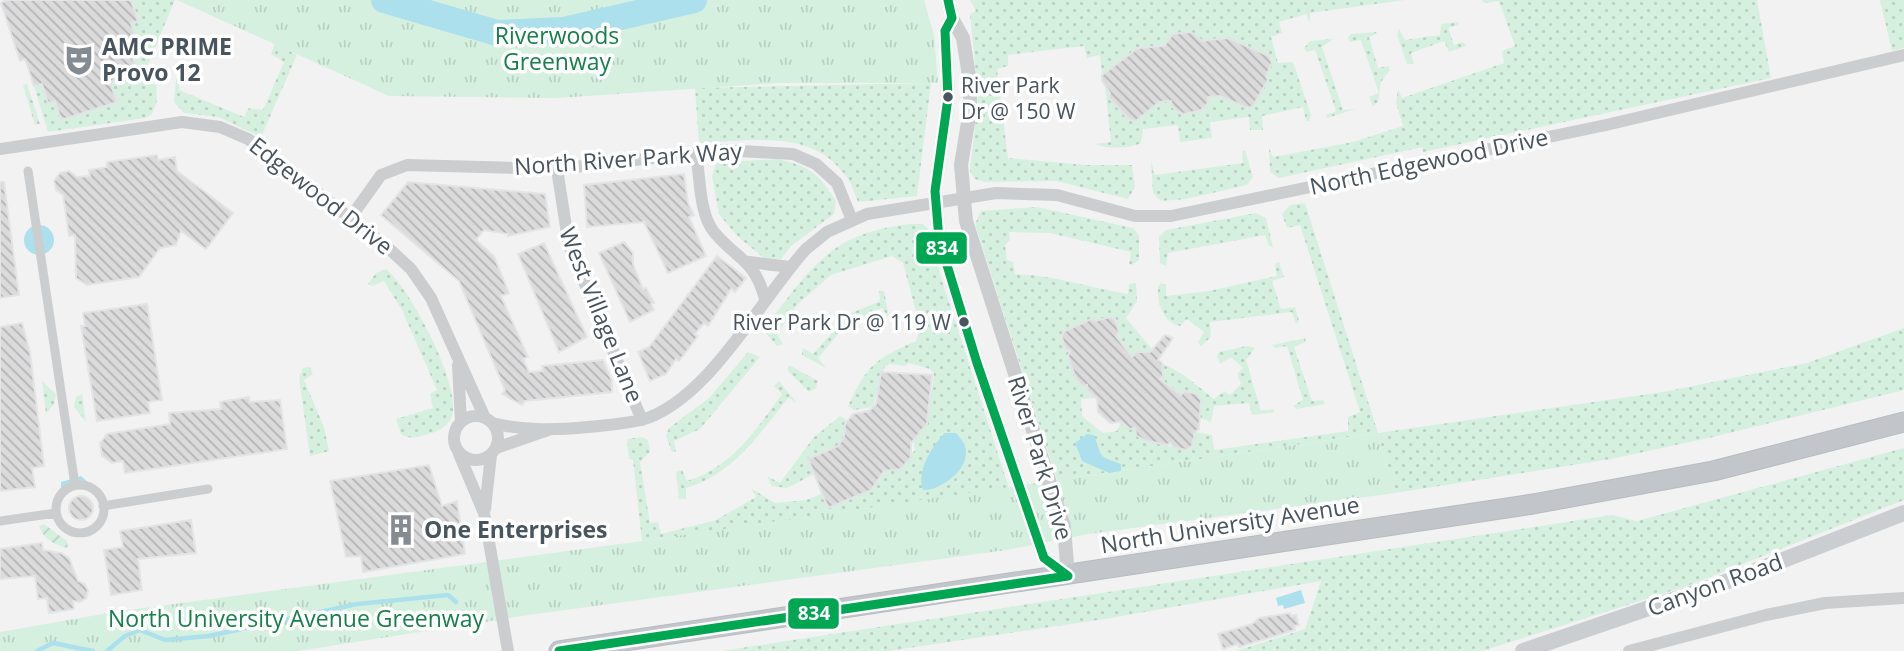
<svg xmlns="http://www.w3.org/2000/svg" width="1904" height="651" font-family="'Open Sans',sans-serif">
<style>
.grass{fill:url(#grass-dots)}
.park{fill:url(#park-tufts)}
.garden{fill:url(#garden-furrows)}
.water{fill:#ace0ed}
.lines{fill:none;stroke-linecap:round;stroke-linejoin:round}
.stream{stroke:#ace0ed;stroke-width:4.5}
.river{stroke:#ace0ed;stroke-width:26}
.building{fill:url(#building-back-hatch);stroke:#e3e4e5;stroke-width:2}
.trunk-casing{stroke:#b7bcc0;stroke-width:21}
.pedestrian{stroke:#cbcdcf;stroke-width:9}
.minor{stroke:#cbcdcf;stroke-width:12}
.tertiary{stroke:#cbcdcf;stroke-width:14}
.secondary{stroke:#cbced1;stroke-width:16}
.trunk{stroke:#c2c6ca;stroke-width:19}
.bus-1-casing{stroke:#fff;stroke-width:14}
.bus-1{stroke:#00a651;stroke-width:9}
.bus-dot{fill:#48545e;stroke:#fff;stroke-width:2.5}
.labels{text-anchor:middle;stroke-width:7;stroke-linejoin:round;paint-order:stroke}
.bus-label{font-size:21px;fill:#48545e;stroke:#fff;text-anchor:start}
.park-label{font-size:23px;fill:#18804c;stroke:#fff}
.poi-label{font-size:23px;font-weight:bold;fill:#48545e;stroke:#fff;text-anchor:start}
.street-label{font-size:23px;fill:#48545e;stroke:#fff}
.line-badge{stroke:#fff;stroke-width:2.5}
.badge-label{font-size:19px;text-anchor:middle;font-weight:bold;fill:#fff}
</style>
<defs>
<pattern id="grass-dots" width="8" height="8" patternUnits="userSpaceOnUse" patternTransform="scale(1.75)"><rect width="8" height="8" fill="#d6f0e0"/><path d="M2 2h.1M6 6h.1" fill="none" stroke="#b9d0c3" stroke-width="1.8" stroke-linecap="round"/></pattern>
<pattern id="park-tufts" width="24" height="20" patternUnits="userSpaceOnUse" patternTransform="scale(1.75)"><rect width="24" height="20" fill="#d6f0e0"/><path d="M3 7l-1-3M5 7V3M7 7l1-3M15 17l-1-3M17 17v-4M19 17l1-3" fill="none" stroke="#b9d0c3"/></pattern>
<pattern id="garden-furrows" width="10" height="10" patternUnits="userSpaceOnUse" patternTransform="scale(1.75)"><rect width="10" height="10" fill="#d6f0e0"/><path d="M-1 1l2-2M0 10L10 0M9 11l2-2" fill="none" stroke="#b9d0c3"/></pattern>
<pattern id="building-back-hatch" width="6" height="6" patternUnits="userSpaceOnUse" patternTransform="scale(1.75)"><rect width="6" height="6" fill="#dbdbdc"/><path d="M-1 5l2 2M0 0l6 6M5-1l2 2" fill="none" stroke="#b4b4b6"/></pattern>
</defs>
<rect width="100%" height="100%" fill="#f2f2f2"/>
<path class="grass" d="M131 0H175L141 81 156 85 157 101 152 114 145 118 48 132 34 86 42 84 48 103 55 101 61 120 117 102 110 82 138 73 132 55 140 52 131 23 138 21Z
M970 0H1405L1310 13V23L1306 14 1279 22 1282 33 1271 37 1278 63 1293 62 1311 115 1309 121H1306L1303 107 1262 116 1263 130H1250L1249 117 1210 122 1212 138 1180 142 1178 125 1143 129 1141 143C1130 148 1107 150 1096 144L1111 142 1105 86 1116 106 1121 108 1129 119 1136 121 1159 102 1171 101 1183 114 1200 111 1208 103V97L1220 96 1248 108 1253 106 1268 80 1266 76 1272 63 1269 56 1228 38 1202 41 1191 32 1173 34 1164 46 1138 48 1102 75 1100 55 1087 58 1084 46 1008 55V66L997 69 1008 158 1085 165H1132L1135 187 1128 199 1056 181 984 182 975 179 970 171 978 96 970 14 976 11Z
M1482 0H1757L1771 78 1423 152 1422 147 1418 148 1279 178 1270 172 1269 148 1273 157 1353 142 1403 126 1396 103 1398 89 1402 98 1504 63 1502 51 1515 46 1499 1 1484 3Z
M1880 0H1904V48L1892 51Z
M1458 22V25L1448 28 1454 45 1463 42 1466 46 1449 52 1444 41 1411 53 1414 64H1407L1397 35 1399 29 1405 40 1440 35 1441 24Z
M1376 32 1377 34 1369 37 1378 68 1389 66 1390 70 1381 82 1378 102 1373 106 1369 97 1379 93 1361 40 1350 42 1348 37 1351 34Z
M1333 39 1322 47 1343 110 1355 109 1327 118 1326 115 1336 111 1315 50 1306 52 1304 48 1310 41Z
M275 43 297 55 261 137 218 117 184 113 174 102 176 79 180 77 179 90 244 117 249 108 263 110 284 62 271 54Z
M931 83 917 196 858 202C855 195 853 188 850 182 816 127 754 141 699 143L695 88Z
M27 84 40 124 35 125 23 85Z
M1245 150 1253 177 1247 185 1186 199 1161 201 1153 193 1151 161 1155 175 1243 163 1242 153Z
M777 159C810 166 818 173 836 201L834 214 791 246 781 259 764 258 736 235 719 214 712 176 716 163Z
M1305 203 1378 433 1663 392 1807 363 1904 328V390L1713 437 1611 459 1395 493 1377 433 1057 480 975 224 981 211 1037 207 1133 228 1139 235V260L1132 265 1129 264 1131 252 1050 233 1009 232 1010 240 1005 245 1007 260 1013 262 1015 274C1053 275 1090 288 1128 294L1129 284 1136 283 1137 301 1126 318 1152 349 1150 352H1137L1132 357 1116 336 1119 332 1115 320 1109 317 1096 321 1091 319 1063 332 1065 349 1070 351 1068 357 1076 379 1082 385H1087V390L1095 398 1081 399 1082 416 1103 433 1117 431 1121 422 1130 429 1135 428 1136 435 1144 440 1186 450 1195 432 1212 435 1214 450 1348 431V417L1360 412 1300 225 1287 228 1282 214 1290 205Z
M1256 213 1266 218 1273 247 1269 246 1265 235 1168 253 1166 266 1160 263 1159 237 1166 230Z
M910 224H923L930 232 941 277 1009 488 642 541 633 460 629 459 627 439 642 437 648 440 650 452 640 462 650 523 658 522 661 534 716 520 756 497 751 488 775 503 806 500 826 492 835 502 872 488 890 466 903 464 915 450 913 436 928 417 934 374 930 369 909 363 905 366 891 364 885 366 873 407 854 410 848 406C867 365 875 359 916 341L920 327 903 263 892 256 831 275 797 305 777 334 783 344 777 346 765 332C770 319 781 307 789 296 825 249 851 231 910 224Z
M1279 262 1284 277 1272 281 1281 309 1295 307 1299 321 1296 324 1292 312 1210 322 1211 337 1201 346 1198 342 1204 332 1187 319 1180 326C1163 322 1157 303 1158 287L1161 283 1166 285V296L1209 291 1277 276 1275 264Z
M386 269C410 288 462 386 452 416 449 425 441 430 432 433 421 436 411 441 401 434L396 419 433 408 430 394 437 390 402 310 384 281 372 286 368 284 376 273Z
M879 291H884L889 318 882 308 846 325 818 358 826 368 802 355 803 348 813 354 849 314 880 301Z
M1305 338 1306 342 1294 347 1312 401 1323 400 1325 404 1296 409 1293 406 1303 400 1287 346 1275 348 1272 345Z
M1247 346 1255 348 1246 360 1261 411 1273 409 1275 412 1252 415 1249 403 1214 406 1211 422 1200 418 1184 391 1181 395 1160 379 1162 363 1184 375 1214 399 1224 391 1230 395 1241 384 1237 374 1243 368 1231 357 1220 364 1217 356 1219 352Z
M748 352 760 357 700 429 674 441 676 451 672 452 666 436 669 428 709 398Z
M789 365 818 381 816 388 809 392 788 371Z
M310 367 313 374 304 380 324 427 329 451 310 456 299 378 303 368Z
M42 381 56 394 54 404 46 414Z
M779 381 796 402 788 398C758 436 734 473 686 488V499H679L676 472 682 470 687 481C732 467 755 431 782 394L774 386Z
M82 394 86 422 74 407 76 397Z
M840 416 846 420 844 437 838 446 809 459 814 474 787 488 772 486 767 476 780 483 814 437Z
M1904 448V500L1687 586 1482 651H1236L1305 629 1321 581 1105 619 888 651H721L1612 515 1637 521Z"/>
<path class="park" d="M177 0H924L934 35 938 83H779L558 98 389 96Z
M1377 433 1395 493 1088 534 1007 550 529 615 298 651H0V632L114 612 642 541Z"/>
<path class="garden" d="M44 524 67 541 68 548C56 546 43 539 39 526Z"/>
<path class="water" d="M24 240a15 15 0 1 1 30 0a15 15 0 1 1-30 0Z
M945 433H956C961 439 966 444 966 452 967 471 940 491 923 490 916 471 932 446 945 433Z
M1087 434 1094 435C1103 458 1096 455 1121 464V471L1109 473 1082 461 1075 443Z
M81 476 90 484 88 488 76 487 68 493 61 490V482Z
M1301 590 1305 603 1284 609 1283 605 1278 606 1276 598Z"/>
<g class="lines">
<path class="stream" d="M37 651 53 643 93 651
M107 651 125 636 140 630 165 640 209 636 357 604 448 595 456 602"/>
<path class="river" d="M384 0 497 33 564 30 694 0"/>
</g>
<path class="building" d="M6 0H131L138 21 131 23 140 52 132 55 138 73 110 82 117 102 61 120 55 101 48 103 42 84 34 86 25 59 20 61 1 3Z
M1191 32 1202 41 1228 38 1269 56 1272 63 1266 76 1268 80 1253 106 1248 108 1220 96 1208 97V103L1200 111 1183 114 1172 107 1171 101 1159 102 1136 121 1129 119 1109 98 1110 93 1102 81V75L1138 48 1164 46 1173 34Z
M157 155 158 160 175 157 177 171 233 213 206 249 181 231 176 245 160 248 139 277 87 285 76 278 75 235 69 236 63 195 56 190 54 181 60 173 69 171 77 177 90 176 89 170 107 167V162Z
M684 174 688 203 694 215 689 217 706 256 668 273 644 222 587 227 584 185Z
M0 182H4L19 295 0 298Z
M408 182 545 194 550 227 508 236V234L484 230 476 240 494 256 509 293 501 296 528 357 523 359 529 372 543 371 542 366 603 360 612 381V392L525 401 522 405 502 394 505 390 459 281 381 215Z
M624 242 633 253V264L643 289 646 288 654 303 651 304 654 310 630 322 599 253Z
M544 243 587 337 559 352 518 254Z
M717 256 746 278 735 292 731 289 708 326 704 323 695 334 698 336 679 361 676 359 666 374 650 381 638 352 649 347Z
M147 304 162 400 148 402 150 413 97 421 81 326H85L83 313Z
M1109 317 1115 319 1119 332 1116 336 1132 357 1137 352H1150L1165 335 1173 338 1158 360 1162 363 1163 376 1160 379 1181 395 1184 391 1197 394 1201 400 1199 429 1195 432 1192 446 1186 450 1173 447 1171 443 1166 445 1144 440 1136 435 1135 428 1130 429 1121 422 1110 423 1098 412 1097 399 1087 390V385L1082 386 1076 379 1068 356 1070 351 1065 349 1062 337 1063 332 1091 319 1096 321Z
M22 323 30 352 44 466 32 468 35 487 0 491V327Z
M881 372 932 375 927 424 911 443V457L901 469 884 471 871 490 828 508 808 459 838 446 844 437 845 424 853 414 869 411 876 404Z
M249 397 250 402 280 400 287 449 125 473 123 461 112 463 102 456 100 443 107 434 170 424 169 413 221 409 220 402Z
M429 465 442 506 457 501 465 554 363 572 361 556 346 557 330 481Z
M69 508a12 12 0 1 1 24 0a12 12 0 1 1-24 0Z
M191 520 196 553 138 559 142 590 111 595 104 550 123 547 120 531Z
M42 543 43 550 61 553 69 558 78 581 85 584 88 591 86 598 80 602 73 601 74 609 49 613 47 598 38 599 35 576 0 579V549Z
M1290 613 1291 616 1296 615 1299 625 1294 626 1295 630 1239 647 1238 644 1223 649 1218 634 1252 624 1259 618Z"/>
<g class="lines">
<defs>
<path id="trunk" d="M559 651 1533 504 1713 471 1904 422"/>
</defs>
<use href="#trunk" class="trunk-casing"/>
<path class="pedestrian" d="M28 171 75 485
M56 509a24 24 0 1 1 48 0a24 24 0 1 1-48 0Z
M103 506 208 489
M0 521 56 513"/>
<path class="minor" d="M0 149 182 122 220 127 248 139 385 245 411 269 431 298 485 418
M696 153C700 175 699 214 714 232 737 260 754 258 765 299
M557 169 569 246 642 420
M351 217 381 175 407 165 557 169 722 150 793 154 816 164 837 183 852 220
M749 262 790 267
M458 365 461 422
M454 438a22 22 0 1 1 44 0a22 22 0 1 1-44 0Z
M492 423C524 431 556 430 588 427 606 425 624 424 641 420 707 402 760 300 806 249L827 232 867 214 996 193 1057 195 1135 216H1171L1606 125 1904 55
M496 448 548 430
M459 454 484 513 508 651
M485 509 491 455
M1629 651 1766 615 1825 603 1904 598"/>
<path class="tertiary" d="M948 0 952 18 963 38 970 82V110L961 165 966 221 1064 527 1068 576
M952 18 945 31 948 98 935 191 939 239 977 363 1044 558 1068 576"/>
<path class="secondary" d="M1523 651 1737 578 1904 513"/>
<use href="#trunk" class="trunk"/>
<defs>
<path id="bus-1" d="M948 0 952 18 945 31 948 98 935 191 939 239 977 363 1044 558 1068 576
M559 651 1068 576"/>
</defs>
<use href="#bus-1" class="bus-1-casing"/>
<use href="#bus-1" class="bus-1"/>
</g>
<defs>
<symbol id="theatre-bare" viewBox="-9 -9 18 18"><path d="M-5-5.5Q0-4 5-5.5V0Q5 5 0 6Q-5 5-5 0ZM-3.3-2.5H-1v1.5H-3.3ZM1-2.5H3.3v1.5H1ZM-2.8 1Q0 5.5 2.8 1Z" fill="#848b92" stroke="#fff" stroke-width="2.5" paint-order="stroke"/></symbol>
<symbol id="building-bare" viewBox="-9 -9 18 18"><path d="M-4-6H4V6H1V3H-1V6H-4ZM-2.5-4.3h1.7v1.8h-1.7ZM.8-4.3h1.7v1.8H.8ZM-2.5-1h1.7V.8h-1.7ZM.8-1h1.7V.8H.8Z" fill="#848b92" stroke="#fff" stroke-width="2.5" paint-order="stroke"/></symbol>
</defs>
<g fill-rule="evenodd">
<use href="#theatre-bare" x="57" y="38" width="44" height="44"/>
<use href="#building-bare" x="379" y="508" width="44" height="44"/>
</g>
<g class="bus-dot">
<circle cx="948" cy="97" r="6"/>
<circle cx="964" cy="322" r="6"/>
</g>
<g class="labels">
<g class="bus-label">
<text x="961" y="93">River Park<tspan x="961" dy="26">Dr @ 150 W</tspan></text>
<text x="951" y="330" text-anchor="end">River Park Dr @ 119 W</text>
</g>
<g class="park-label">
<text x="557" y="44">Riverwoods<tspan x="557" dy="26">Greenway</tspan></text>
<text x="296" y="627">North University Avenue Greenway</text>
</g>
<g class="poi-label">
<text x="102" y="55">AMC PRIME<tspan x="102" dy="26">Provo 12</tspan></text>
<text x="424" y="538">One Enterprises</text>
</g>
<g class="street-label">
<text transform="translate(628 159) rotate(-4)" y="8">North River Park Way</text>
<text transform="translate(1429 162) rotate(-12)" y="8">North Edgewood Drive</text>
<text transform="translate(321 196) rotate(38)" y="8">Edgewood Drive</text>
<text transform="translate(601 315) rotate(68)" y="8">West Village Lane</text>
<text transform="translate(1040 458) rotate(73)" y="8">River Park Drive</text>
<text transform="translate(1230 525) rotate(-9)" y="8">North University Avenue</text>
<text transform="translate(1715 585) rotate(-20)" y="8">Canyon Road</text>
</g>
</g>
<g class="line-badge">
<rect x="915" y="231" width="53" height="34" rx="7" fill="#00a651"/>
<rect x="787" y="597" width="53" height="33" rx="7" fill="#00a651"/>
</g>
<g class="badge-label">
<text x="942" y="255">834</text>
<text x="814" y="620">834</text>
</g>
</svg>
